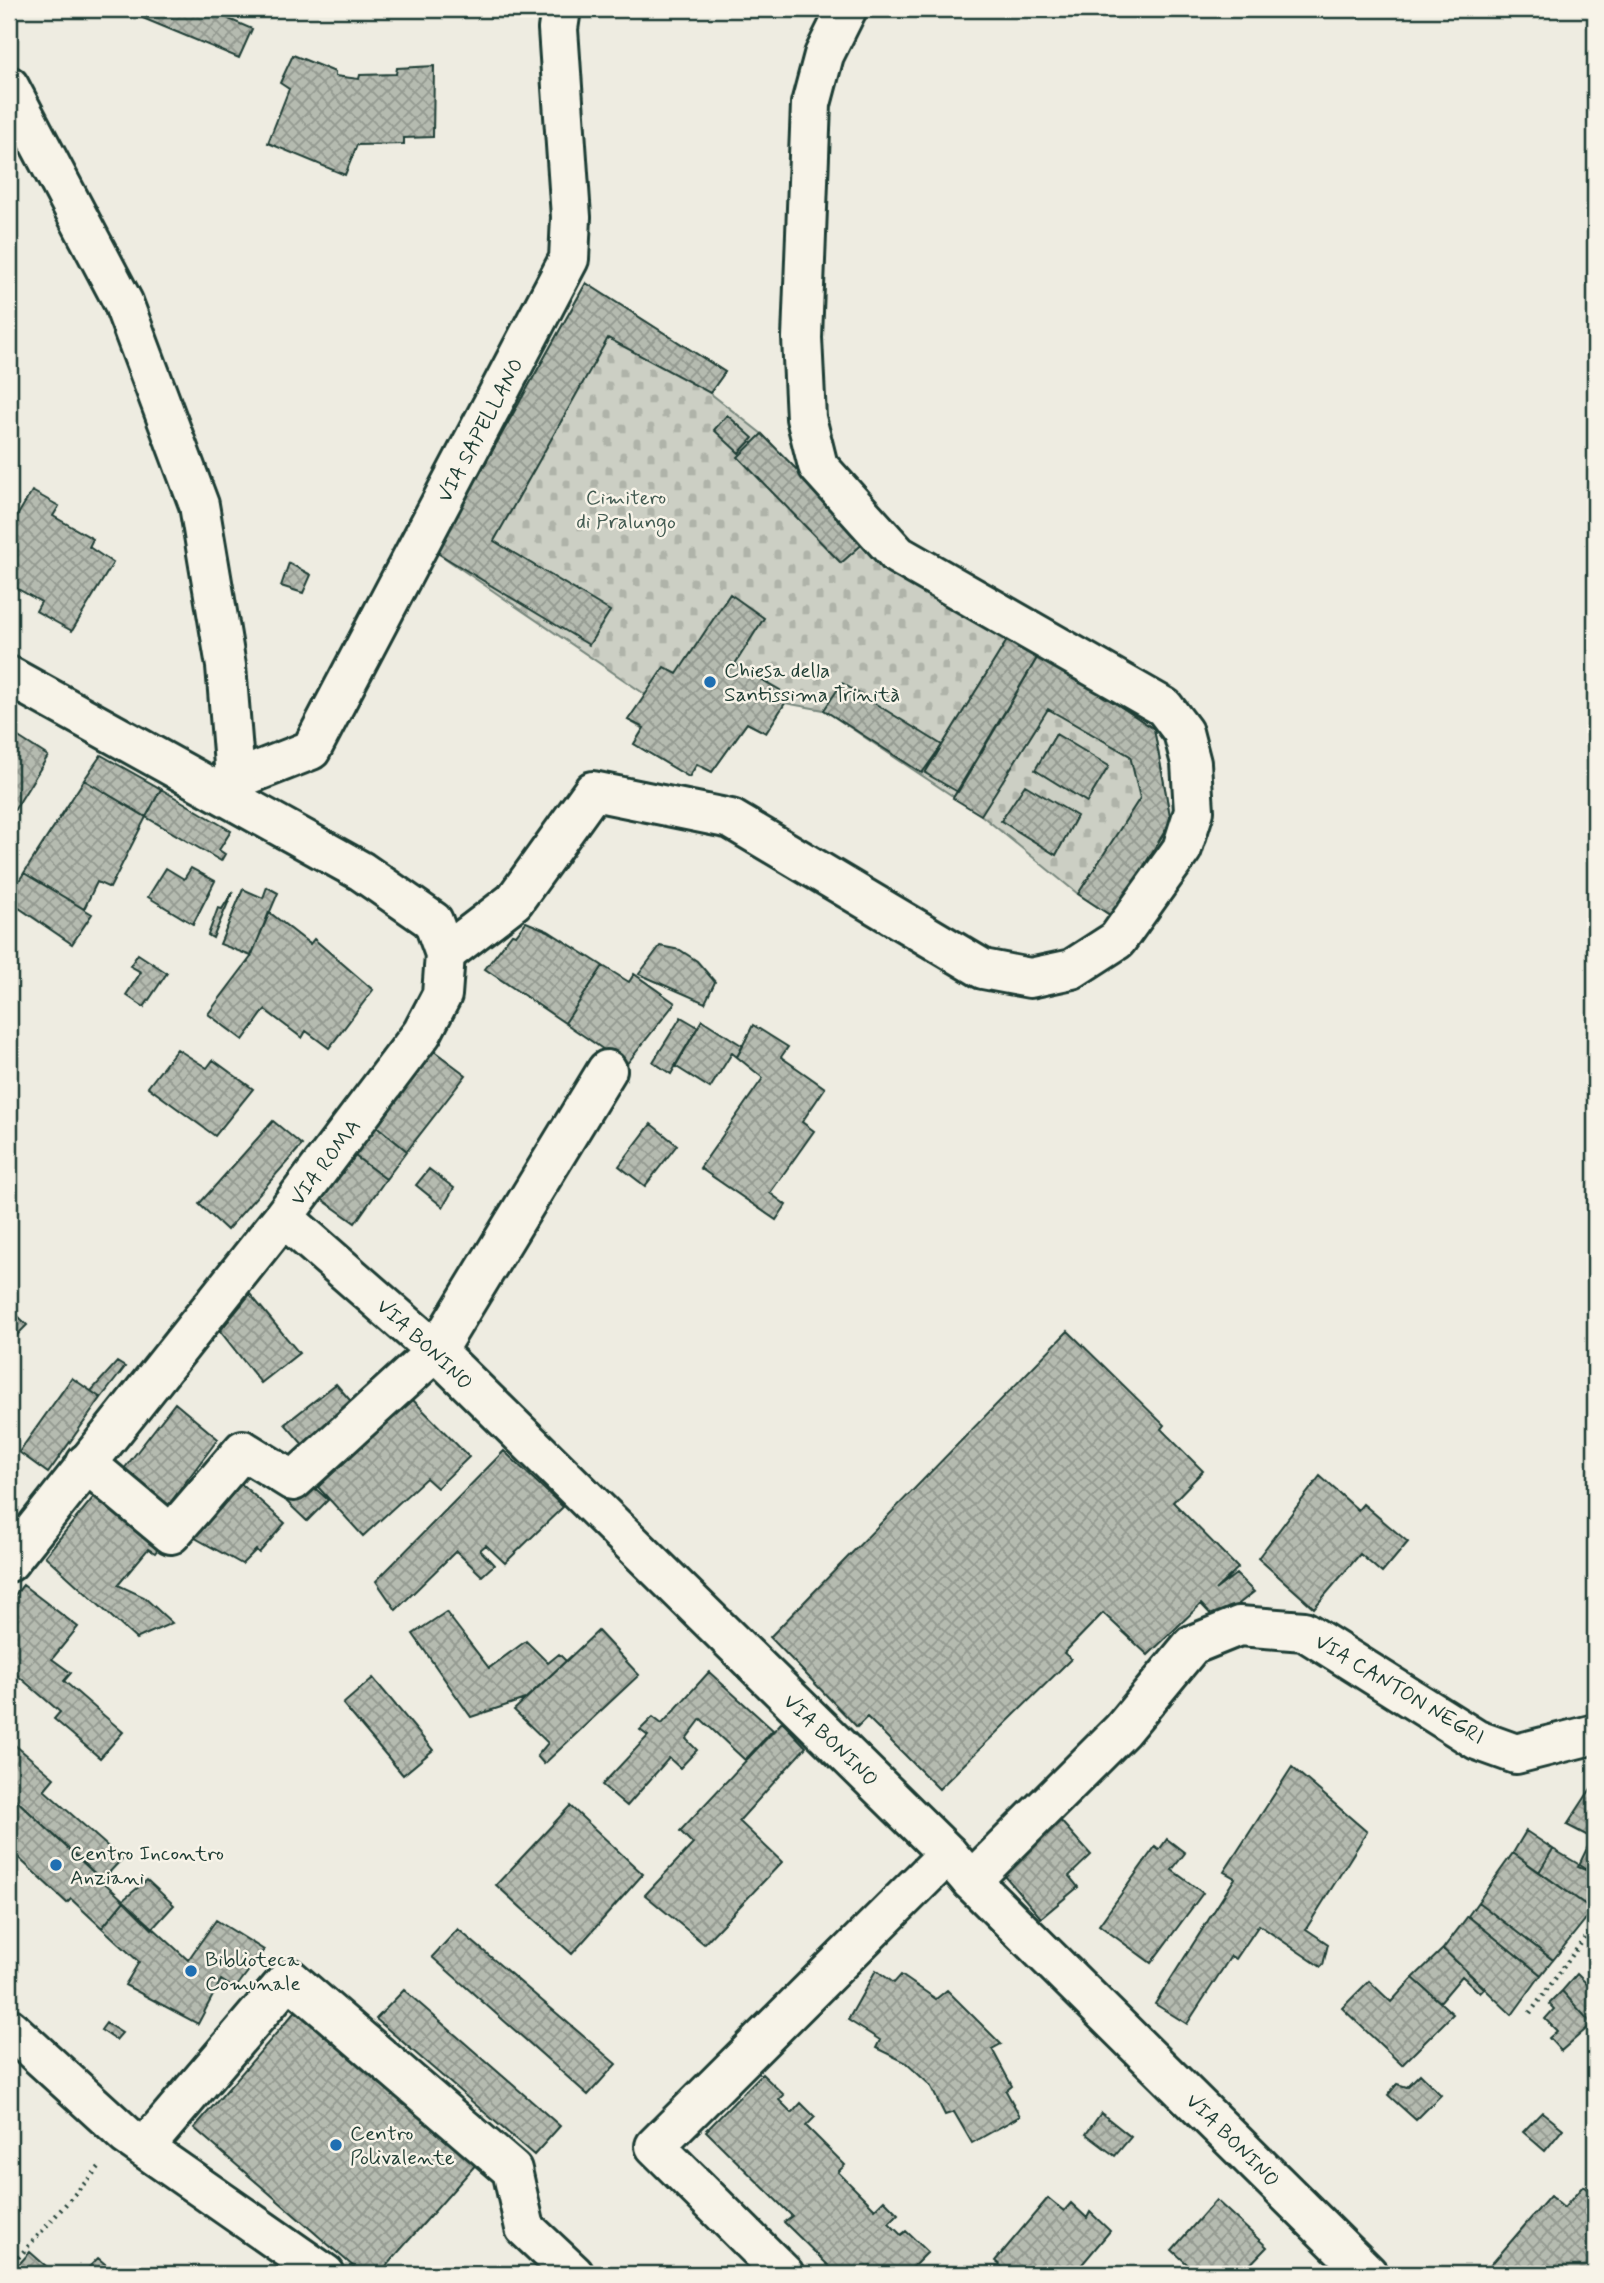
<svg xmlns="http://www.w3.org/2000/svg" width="1604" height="2283" font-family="Mynerve,sans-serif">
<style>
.cemetery{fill:url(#cemetery-stones);stroke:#76867c;stroke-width:2}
.building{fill:url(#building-cross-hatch);stroke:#1f3d34;stroke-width:2}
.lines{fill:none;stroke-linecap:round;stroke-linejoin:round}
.minor-casing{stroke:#1f3d34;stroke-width:44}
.tertiary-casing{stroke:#1f3d34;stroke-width:44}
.path{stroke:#1f3d34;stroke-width:4.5;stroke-dasharray:2 5;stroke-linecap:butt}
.minor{stroke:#f7f3e8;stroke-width:38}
.tertiary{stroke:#f7f3e8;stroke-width:38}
.poi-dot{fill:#1f6fb2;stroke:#f7f3e8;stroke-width:2.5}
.labels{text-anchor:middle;stroke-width:5;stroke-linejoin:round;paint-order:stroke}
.street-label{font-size:21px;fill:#1f3d34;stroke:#f7f3e8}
.park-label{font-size:21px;fill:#425a51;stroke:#f7f3e8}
.poi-label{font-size:21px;fill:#1f3d34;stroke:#f7f3e8;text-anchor:start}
</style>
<defs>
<pattern id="cemetery-stones" width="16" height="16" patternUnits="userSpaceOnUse" patternTransform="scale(1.75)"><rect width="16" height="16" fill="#cccfc4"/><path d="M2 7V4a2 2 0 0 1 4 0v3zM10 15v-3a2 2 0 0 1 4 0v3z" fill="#afb3a9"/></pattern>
<pattern id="building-cross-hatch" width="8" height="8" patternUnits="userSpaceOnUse" patternTransform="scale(1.75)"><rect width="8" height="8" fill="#b5bbb0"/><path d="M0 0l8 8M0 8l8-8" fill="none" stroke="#939990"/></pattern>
</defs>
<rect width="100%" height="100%" fill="#eeece1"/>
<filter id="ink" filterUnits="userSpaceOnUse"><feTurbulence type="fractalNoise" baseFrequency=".0143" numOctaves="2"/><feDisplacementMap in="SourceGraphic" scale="14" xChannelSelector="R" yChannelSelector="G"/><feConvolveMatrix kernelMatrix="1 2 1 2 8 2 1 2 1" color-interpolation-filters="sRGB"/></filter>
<g filter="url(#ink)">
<path class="cemetery" d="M586 283 725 372 710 393 762 434 866 541 1154 729 1171 821 1113 917 1078 894 981 815 824 710 785 703 766 733 747 723 712 772 697 765 689 777 634 744 643 729 628 720 646 695 436 552Z"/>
<path class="building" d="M121 9H206L252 29 239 58Z
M293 55 335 72V76L359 79 360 75 396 74 397 68 434 66 433 137 404 138V144L357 145 345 175 268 143 289 89 280 83Z
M586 283 725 372 710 393 608 338 494 541 610 611 589 645 436 552Z
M727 415 753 438 739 453 714 430Z
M762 434 866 541 841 563 738 457Z
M32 491 59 506 53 516 93 539 89 547 113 563 72 631 36 611 41 602 9 584V512L17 516Z
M289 563 311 575 303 593 281 586Z
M730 594 764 618 735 664 780 690 775 697 785 703 766 733 747 723 712 772 697 764 689 777 634 744 644 728 628 720 664 667 677 674Z
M1011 634 1040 653 958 792 925 773Z
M1040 653 1154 729 1171 821 1113 917 1078 894 1140 798 1130 756 1048 709 981 815 953 798Z
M842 683 942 745 922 773 824 710Z
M9 731 48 756 9 819Z
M1056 734 1109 766 1087 802 1035 770Z
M101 755 161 789 146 817 84 780Z
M84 780 146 817 110 888 97 882 84 909 24 873Z
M1025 785 1077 816 1056 855 1001 821Z
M161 789 231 831 219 850 225 854 221 861 146 817Z
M166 868 184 879 191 868 215 881 193 924 148 897Z
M24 873 92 914 72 944 19 908 12 920 9 918V896Z
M267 887 278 893 251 956 220 944 243 889 263 898Z
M233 891 213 938 208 935 218 908 222 909Z
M269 912 310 944 314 939 373 990 329 1048 306 1031 302 1038 265 1010 243 1040 208 1014 251 957Z
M526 922 548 931 603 966 565 1023 485 969 512 934 516 935Z
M9 930 16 935 9 945Z
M660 946 680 950 697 961 715 982 705 1003 639 974Z
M138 954 167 973 144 1007 126 995 141 972 130 966Z
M603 966 629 982 634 974 675 1003 626 1065 565 1023Z
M681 1017 698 1027 671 1074 653 1062Z
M702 1020 743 1046 737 1057 732 1053 710 1088 675 1066Z
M753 1025 788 1047 781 1057 825 1088 802 1122 814 1131 770 1193 786 1205 776 1220 700 1168 763 1078 737 1057Z
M177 1049 207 1068 213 1060 253 1089 215 1136 148 1087Z
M434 1051 466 1075 407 1151 374 1124Z
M273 1121 302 1145 227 1230 199 1204Z
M374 1124 407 1151 386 1179 351 1153Z
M651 1124 677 1145 645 1186 619 1166Z
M351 1153 386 1179 355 1223 320 1198Z
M429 1169 454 1188 443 1207 416 1185Z
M250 1294 299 1353 261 1383 220 1331Z
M9 1307 27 1325 9 1343Z
M1068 1331 1164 1425 1161 1429 1203 1471 1173 1502 1238 1568 1215 1590 1236 1574 1254 1592 1217 1621 1201 1604 1148 1655 1103 1613 1064 1653 1071 1659 939 1789 867 1717 857 1727 770 1637Z
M117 1362 125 1367 101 1398 91 1391Z
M72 1378 101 1398 48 1473 19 1452Z
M336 1384 355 1406 305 1447 285 1424Z
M409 1396 469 1457 437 1488 426 1478 363 1536 318 1487Z
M175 1403 218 1439 161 1515 117 1478Z
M504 1451 563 1507 505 1563 486 1545 480 1550 494 1565 482 1576 456 1551 396 1610 376 1581Z
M1320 1476 1358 1510 1363 1504 1408 1542 1382 1573 1360 1554 1314 1608 1258 1558Z
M238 1481 285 1523 259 1553 256 1550 242 1564 188 1534Z
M307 1481 328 1500 307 1521 287 1502Z
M97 1493 160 1546 155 1553 148 1549 118 1585 144 1597 172 1623 136 1639 45 1556Z
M23 1585 78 1627 52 1659 71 1673 64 1681 123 1732 100 1758 54 1719 60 1712 9 1668V1602Z
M446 1612 489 1668 526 1641 548 1663 559 1654 566 1661 525 1699 471 1717 413 1634Z
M598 1631 639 1675 544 1764 537 1756 548 1743 514 1710Z
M709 1672 773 1730 745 1760 701 1719 686 1739 697 1750 680 1768 669 1758 627 1806 602 1785 648 1736 640 1730 653 1717 662 1724Z
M373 1678 433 1750 403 1775 343 1704Z
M782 1722 806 1747 739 1821 782 1862 704 1944 645 1895 693 1844 680 1831Z
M9 1740 54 1778 44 1790 122 1859 102 1880 9 1793Z
M1292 1767 1367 1832 1306 1929 1328 1944 1323 1965 1321 1967 1259 1925 1236 1959 1231 1956 1187 2024 1155 2004 1235 1878 1224 1872Z
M1592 1787 1595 1788V1874L1578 1867 1592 1838 1567 1825Z
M14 1798 124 1901 102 1928 71 1899 67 1903 9 1849V1832L17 1823 9 1816V1804Z
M570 1806 643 1874 572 1954 496 1885Z
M1059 1819 1091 1855 1069 1876 1078 1887 1041 1918 999 1869Z
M1526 1831 1553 1849 1539 1872 1513 1853Z
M1167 1839 1185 1853 1172 1870 1203 1893 1151 1963 1099 1925 1155 1847 1159 1850Z
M1553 1849 1595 1874 1593 1910 1539 1872Z
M1513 1853 1593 1910 1553 1960 1478 1902Z
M147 1880 174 1905 152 1929 123 1900Z
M124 1901 188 1960 216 1920 264 1950 235 1989 221 1980 198 2024 125 1985 139 1962 102 1928Z
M1478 1902 1553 1960 1541 1975 1468 1916Z
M1468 1916 1541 1975 1512 2015 1443 1949Z
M458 1929 616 2064 588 2095 432 1957Z
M1443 1949 1485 1988 1480 1993 1462 1976 1440 2002 1413 1978Z
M876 1970 894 1983 901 1975 936 1999 947 1990 1001 2044 992 2049 1012 2086 1006 2091 1020 2116 972 2143 954 2112 945 2115 930 2085 905 2062 876 2048 880 2040 848 2020Z
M1577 1974 1595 1992V2021L1592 2024 1562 1991Z
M1413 1978 1453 2014 1402 2065 1342 2008 1369 1981 1391 2002Z
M404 1990 560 2126 534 2155 376 2019Z
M1562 1991 1592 2024 1561 2051 1549 2038 1557 2031 1545 2019 1554 2009 1549 2004Z
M300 2006 478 2162 379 2274H362L194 2128Z
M106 2023 122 2033 116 2040 101 2030Z
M762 2074 784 2095 779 2100 792 2113 801 2103 815 2117 806 2126 845 2165 838 2172 875 2209 884 2200 898 2214 889 2223 901 2235 906 2231 928 2252 906 2274H837L784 2222 792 2216 706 2131Z
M1420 2074 1441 2095 1416 2120 1388 2095 1397 2084 1407 2087Z
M1542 2112 1563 2129 1545 2151 1523 2132Z
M1101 2113 1131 2137 1115 2156 1086 2134Z
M1583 2186 1595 2196V2274H1483L1550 2196 1564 2208Z
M1048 2198 1064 2211 1071 2203 1087 2218 1090 2212 1110 2231 1074 2274H1010L995 2261Z
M1216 2200 1267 2247 1241 2274H1198L1172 2250Z
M30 2252 55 2274H10Z
M98 2258 112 2270 109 2274H82Z"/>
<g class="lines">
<defs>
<path id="minor" d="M235 780 311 750 569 259 571 217 558 29 561 9
M445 954 514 901 593 791 731 819 983 969 1030 978 1072 969 1117 940 1182 849 1194 811 1191 763 1183 732 1164 707 898 555 818 466 806 418 802 338 811 104 824 55 847 9
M86 1463 171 1534 243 1450 293 1481 436 1351 607 1070
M971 1881 1122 1730 1192 1645 1239 1626 1304 1631 1477 1740 1516 1754 1595 1734
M9 2028 127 2136 325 2274
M144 2148 289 1978 512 2170 525 2228 574 2274
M784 2274 655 2146 948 1854"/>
<path id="tertiary" d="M9 86 123 302 199 505 226 666 237 802
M9 676 361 871 433 921 445 954 442 995 422 1033 283 1217 9 1562
M283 1217 436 1351 948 1854 971 1881 1368 2274"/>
</defs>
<use href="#minor" class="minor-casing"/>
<use href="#tertiary" class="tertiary-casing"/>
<path class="path" d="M1530 2013 1595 1924
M9 2268 99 2167"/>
<use href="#minor" class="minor"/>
<use href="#tertiary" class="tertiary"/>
</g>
</g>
<g class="poi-dot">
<circle cx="710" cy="682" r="7"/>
<circle cx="56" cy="1865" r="7"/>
<circle cx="191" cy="1971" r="7"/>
<circle cx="336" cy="2145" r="7"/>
</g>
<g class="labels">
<g class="street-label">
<text transform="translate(480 430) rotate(-62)" y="7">VIA SAPELLANO</text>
<text transform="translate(325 1162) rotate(-53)" y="7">VIA ROMA</text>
<text transform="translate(425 1344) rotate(43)" y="7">VIA BONINO</text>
<text transform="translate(1400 1689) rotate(31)" y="7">VIA CANTON NEGRI</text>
<text transform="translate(831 1740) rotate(44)" y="7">VIA BONINO</text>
<text transform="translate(1233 2140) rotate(45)" y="7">VIA BONINO</text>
</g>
<g class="park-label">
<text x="626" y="504">Cimitero<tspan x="626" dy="24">di Pralungo</tspan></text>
</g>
<g class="poi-label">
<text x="724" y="677">Chiesa della<tspan x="724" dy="24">Santissima Trinità</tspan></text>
<text x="70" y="1860">Centro Incontro<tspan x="70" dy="24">Anziani</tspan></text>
<text x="205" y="1966">Biblioteca<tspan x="205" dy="24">Comunale</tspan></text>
<text x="350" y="2140">Centro<tspan x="350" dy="24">Polivalente</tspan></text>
</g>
</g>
<rect width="1604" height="2283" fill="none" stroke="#f7f3e8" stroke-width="35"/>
<rect x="18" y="18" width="1569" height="2248" fill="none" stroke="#1f3d34" stroke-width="2.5" filter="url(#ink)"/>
</svg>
